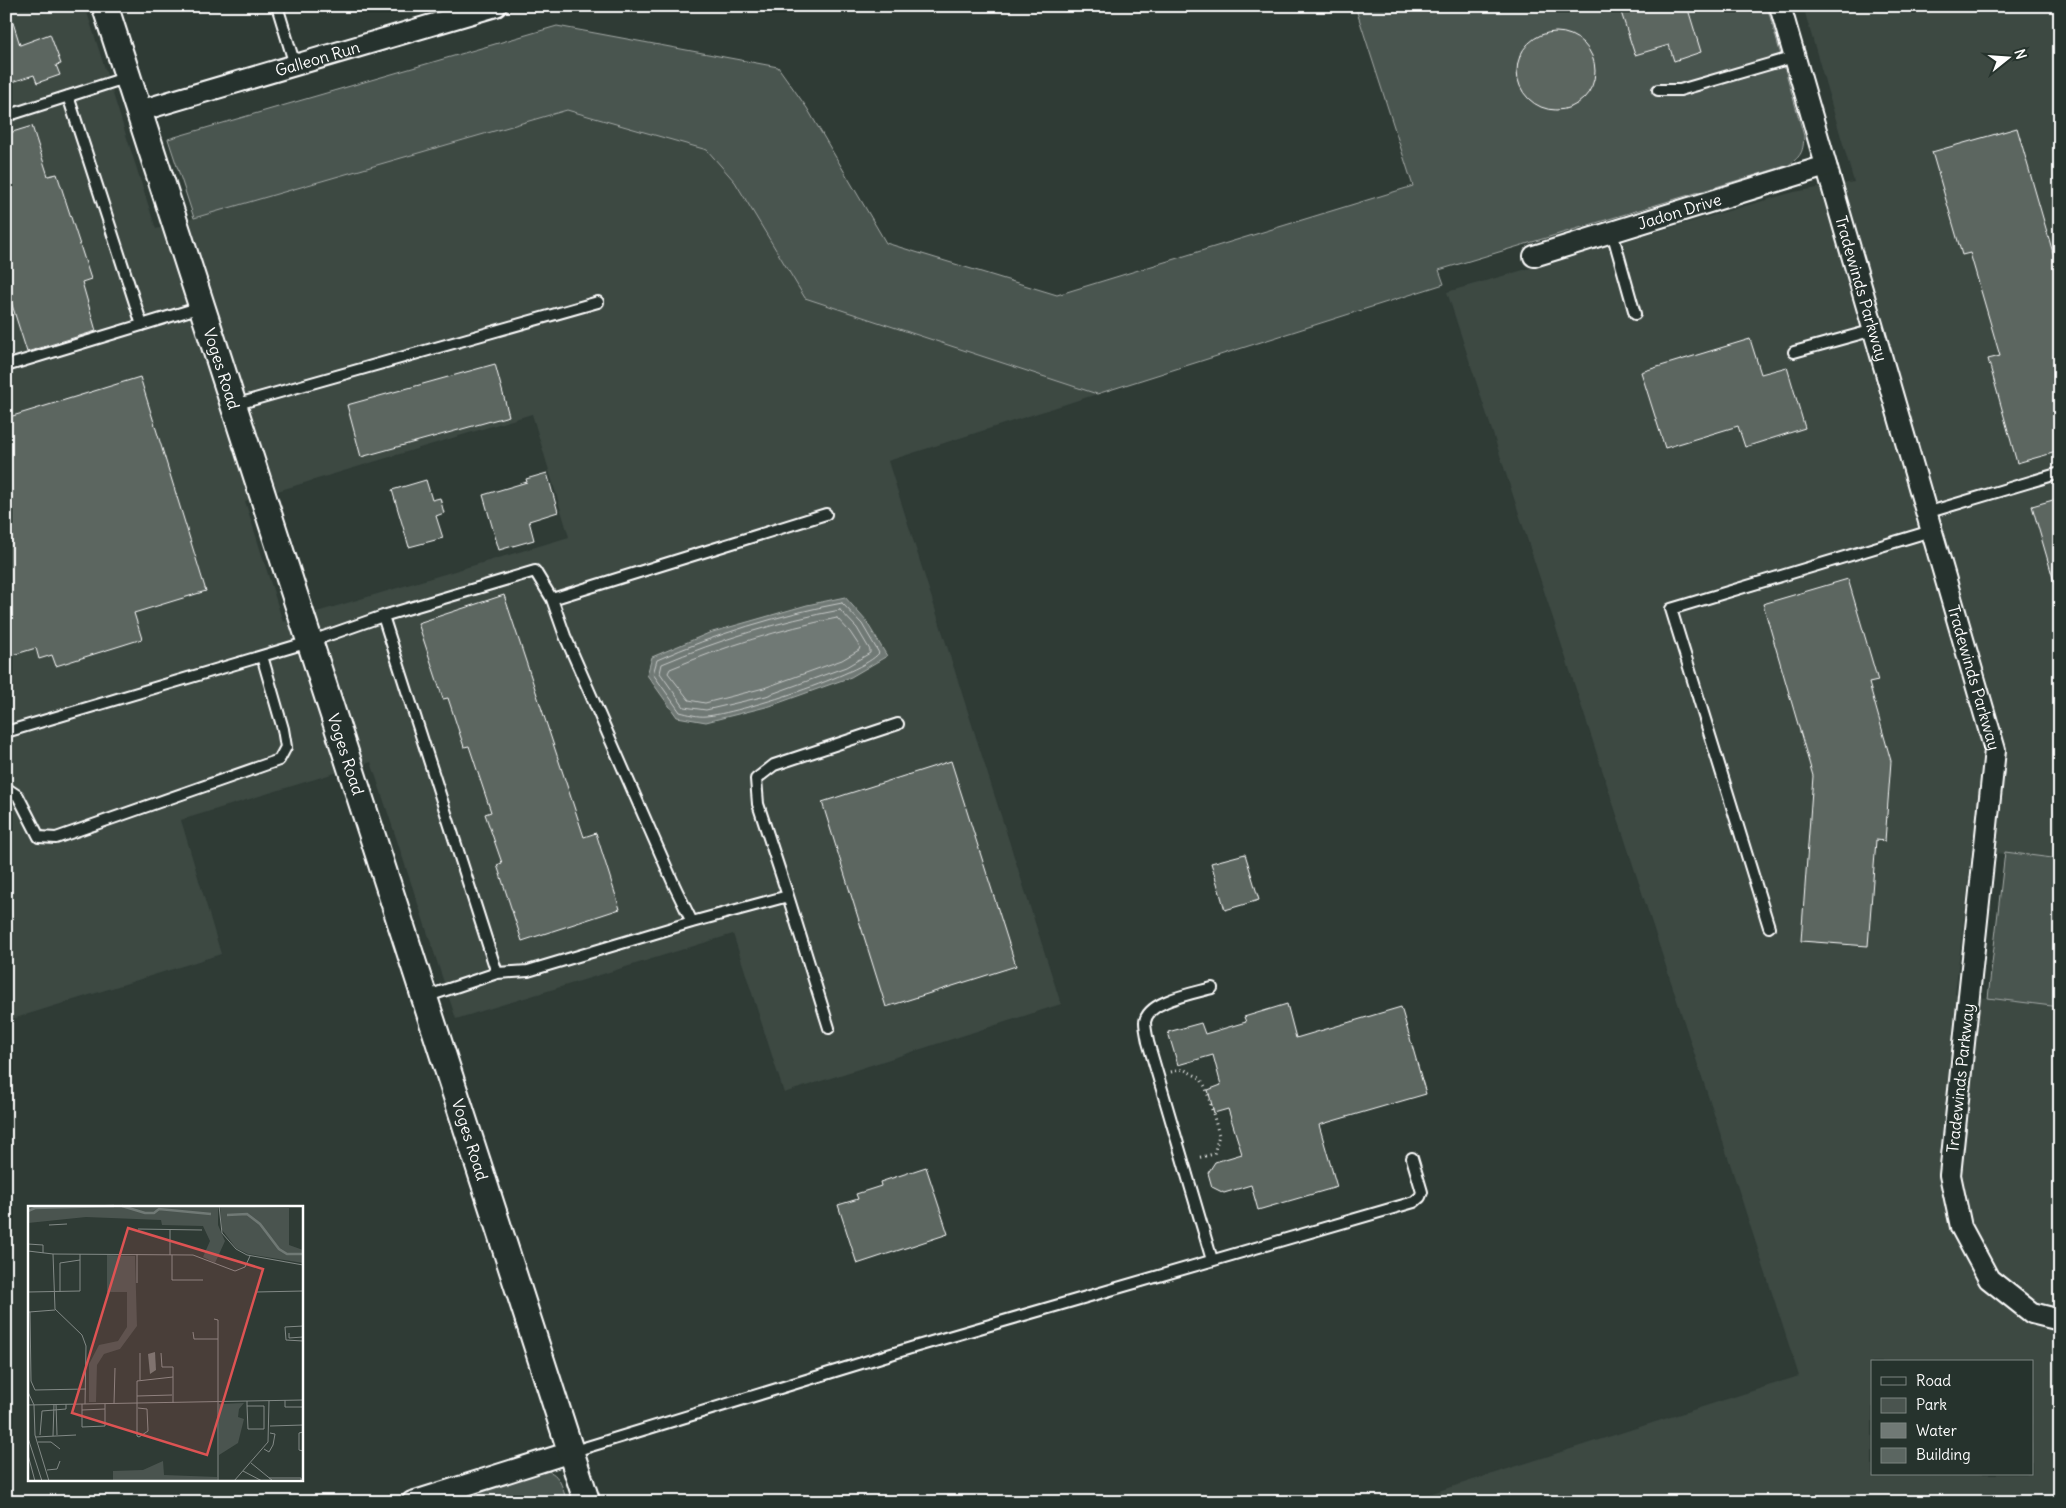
<svg xmlns="http://www.w3.org/2000/svg" width="2066" height="1508" font-family="Delius,sans-serif">
<style>
.built{fill:#3c4842;fill-rule:evenodd}
.green{fill:#4a544f;stroke:#a4aaa7}
.water{fill:#707975;stroke:#a9afac}
.lines{fill:none;stroke-linecap:round;stroke-linejoin:round}
.shore{stroke:#c6c9c8;stroke-width:1}
.building{fill:#5b6661;stroke:#fff}
.service-casing{stroke:#fff;stroke-width:14}
.minor-casing{stroke:#fff;stroke-width:24}
.tertiary-casing{stroke:#fff;stroke-width:29}
.path{stroke:#fff;stroke-width:3;stroke-dasharray:1 4;stroke-linecap:butt}
.service{stroke:#26332d;stroke-width:10}
.minor{stroke:#26332d;stroke-width:20}
.tertiary{stroke:#26332d;stroke-width:25}
.labels{text-anchor:middle;stroke-width:5;stroke-linejoin:round;paint-order:stroke}
.street-label{font-size:16px;fill:#fff;stroke:#26332d}
.inset-river{fill:none;stroke:#707975;stroke-width:2.5}
.inset-road{fill:none;stroke:#828986;stroke-width:1}
.view{fill:#de5353;fill-opacity:0.15;stroke:#de5353;stroke-width:2.5}
.inset-edge{fill:none;stroke:#fff;stroke-width:2.5}
</style>
<rect width="100%" height="100%" fill="#2f3b35"/>
<filter id="ink" filterUnits="userSpaceOnUse"><feTurbulence type="fractalNoise" baseFrequency=".02" numOctaves="2"/><feDisplacementMap in="SourceGraphic" scale="10" xChannelSelector="R" yChannelSelector="G"/><feConvolveMatrix kernelMatrix="1 2 1 2 8 2 1 2 1" color-interpolation-filters="sRGB"/></filter>
<g filter="url(#ink)">
<path class="built" d="M6 6H85L156 229 567 110 707 150 735 182 805 298 1097 394 888 461 1061 1004 784 1093 733 934 456 1019 371 762 181 820 221 954 6 1021ZM532 414 569 537 283 622 245 501Z
M1803 6H2060V859L1972 851 1955 994 2060 1007V1502H1404L1799 1376 1447 292 1794 192 1854 182ZM1872 1362H2032V1474H1872Z"/>
<path class="green" d="M1355 6H1767L1804 136C1803 152 1802 155 1789 165L1439 270 1444 284 1097 394 805 298 735 182 707 150 567 110 194 218 168 139 557 26 778 67 807 108 886 243 1057 295 1413 186Z
M2005 852 2060 859V1007L1988 998Z
M545 1470C561 1474 562 1488 567 1502H442Z"/>
<path class="water" d="M845 597 866 621 887 656 851 677 770 706 706 722 677 717 647 675 652 657 709 633 807 605Z"/>
<g class="lines">
<path class="shore" d="M842 603 862 624 879 653C863 674 736 714 706 716 698 717 688 714 680 712L653 674 657 660C716 634 778 615 842 603Z
M840 610 857 628 870 650V653L846 667 766 696 706 710 684 707 660 673 662 664C719 640 779 621 840 610Z
M837 618 850 632 860 647 859 650 842 660 764 688 705 703 689 700 668 673 670 669C723 647 780 629 837 618Z"/>
</g>
<path class="building" d="M1619 6H1687L1701 52 1674 61 1669 45 1635 55Z
M6 13H10L20 45 50 34 61 64 56 65 60 75 37 83 34 75 6 84Z
M1517 71a39 39 0 1 1 78 0a39 39 0 1 1-78 0Z
M32 126 48 176 57 174 91 279 82 282 96 331 27 352 6 286V134Z
M2017 128 2060 277V451L2017 463 1988 359 2000 356 1970 253 1962 255 1932 152Z
M1750 339 1761 374 1787 367 1805 428 1745 447 1738 426 1665 448 1641 372Z
M495 364 509 416 361 457 347 405Z
M140 377 206 591 134 613 142 639 56 666 52 655 39 659 36 648 6 657V418Z
M547 473 558 512 529 521 534 540 499 550 483 495 527 482 526 479Z
M426 480 432 500 440 498 444 513 436 516 443 538 409 547 392 490Z
M2060 498V585H2055L2032 506Z
M1848 579 1878 681 1869 683 1891 761 1885 841 1876 840 1868 946 1801 941 1813 776 1763 604Z
M504 595 584 837 596 833 620 909 522 941 497 865 502 863 485 814 491 812 469 746 464 747 448 698 443 699 418 623Z
M951 761 1016 966 886 1007 822 802Z
M1245 854 1259 900 1225 910 1211 863Z
M1287 1004 1296 1038 1401 1007 1426 1094 1319 1125 1337 1187 1258 1210 1251 1185 1224 1193 1212 1187 1208 1173 1215 1162 1242 1154 1228 1109 1214 1113 1208 1090 1221 1085 1213 1055 1178 1065 1168 1032 1201 1023 1205 1034 1246 1022 1244 1017Z
M926 1167 948 1234 857 1264 838 1205 858 1199 856 1194 881 1186 880 1182Z"/>
<g class="lines">
<defs>
<path id="service" d="M277 6 295 65
M1658 90H1680L1794 57
M68 96 142 325
M6 116 128 77
M1612 232 1635 314
M1794 352 1874 330
M6 366 201 307
M234 405 598 302
M1926 513 2060 473
M552 599 826 514
M383 616 497 973
M6 732 309 642 383 616 535 571 552 599 565 636 675 887 692 922
M6 788 18 796 39 837 56 838 279 760 286 747 283 729 262 656
M788 896 829 1028
M1769 927 1671 609 1931 531
M425 997 497 973 528 971 692 922 788 896 758 804 756 779 774 765 898 724
M1212 1260 1148 1042C1147 1036 1145 1028 1145 1022 1147 1001 1195 993 1212 988
M571 1452 914 1347 1414 1202 1420 1197 1422 1192 1412 1158"/>
<g id="minor">
<path id="s1" d="M1780 6 1995 750 1950 1175 1961 1227 1989 1279 2032 1313 2060 1320"/>
<path id="s2" d="M139 111 496 6"/>
<path id="s3" d="M1534 256 1826 166"/>
<path d="M412 1502 571 1452"/>
</g>
<g id="tertiary">
<path id="s4" d="M105 6 587 1502"/>
</g>
</defs>
<use href="#service" class="service-casing"/>
<use href="#minor" class="minor-casing"/>
<use href="#tertiary" class="tertiary-casing"/>
<path class="path" d="M1171 1072 1183 1069 1200 1078 1206 1088 1219 1135 1214 1154 1197 1158"/>
<use href="#service" class="service"/>
<use href="#minor" class="minor"/>
<use href="#tertiary" class="tertiary"/>
</g>
</g>
<g class="labels">
<g class="street-label">
<text dy="6" stroke="none"><textPath href="#s2" startOffset="186">Galleon Run</textPath></text>
<text dy="6" stroke="none"><textPath href="#s3" startOffset="152">Jadon Drive</textPath></text>
<text dy="6" stroke="none"><textPath href="#s1" startOffset="294">Tradewinds Parkway</textPath></text>
<text dy="6" stroke="none"><textPath href="#s4" startOffset="381">Voges Road</textPath></text>
<text dy="6" stroke="none"><textPath href="#s1" startOffset="699">Tradewinds Parkway</textPath></text>
<text dy="6" stroke="none"><textPath href="#s4" startOffset="786">Voges Road</textPath></text>
<text transform="translate(1960 1078) rotate(-84)" y="6">Tradewinds Parkway</text>
<text dy="6" stroke="none"><textPath href="#s4" startOffset="1191">Voges Road</textPath></text>
</g>
</g>
<g transform="translate(28 1206)">
<rect width="275" height="275" fill="#2f3b35"/>
<path d="M0 0H190V19L197 35 187 57 175 51 182 35 175 20 134 19 133 14 58 11 0 17ZM192 0 261 2V39L275 44V57L220 48 208 42 194 24ZM79 49 107 50 109 120 92 143 76 148 69 159 68 196H61V158L71 139 90 135 99 121V86H79ZM216 197 211 203 210 211 216 213 210 237 191 249V198ZM135 255 136 269 189 271V275H85V265L115 264Z" fill="#4a544f"/>
<path d="M127 146 128 164 122 168 120 148Z" fill="#707975"/>
<path class="inset-river" d="M94 0 117 7H126L131 3 183 8M0 5 7 2 86 0M199 9 219 8 232 18 251 43 259 48H275"/>
<path class="inset-road" d="M191 0 194 27 208 43 219 49 275 59M21 19 39 18M110 23 174 24M0 38 15 39V47M0 45 25 48 165 49 207 65 217 61 222 50M25 48 27 103 54 129 58 140 57 198M109 48V77M142 49V24M144 49V74H175M0 86 52 85V48M32 86V57L52 54M228 86 275 85M1 106 27 104M2 106 3 175 7 184 58 183M186 113 190 114V275M275 120 257 121 258 134 275 135M165 126 166 133H190M261 127V132L275 131M112 147V174M133 147 134 161H145V197M0 186 6 199 7 229 21 275M109 190 144 189M257 194V201H275M28 198 29 229M54 198V221L77 220V198M86 198 87 162M0 199 275 194M219 200 220 223H236V200H219V195M110 202 119 203 120 225 111 231 109 230V175L145 171M54 204 77 203M242 220 275 219M275 226 271 227V244L275 245M12 229 14 205 38 203V198M25 230 26 198M8 231 48 229M0 232 14 275M10 236H23L32 243M236 243 241 246 245 239 247 228 242 227M0 249 7 275M223 257 245 275M19 264 29 263 32 255M215 265 234 275M241 272H273V275M206 275 240 236 241 195"/>
<path class="view" d="M100 22 235 63 179 249 44 207Z"/>
<rect width="275" height="275" class="inset-edge"/>
</g>
<rect width="2066" height="1508" fill="none" stroke="#26332d" stroke-width="25"/>
<rect x="12" y="12" width="2041" height="1483" fill="none" stroke="#fff" stroke-width="2" filter="url(#ink)"/>
<rect x="1871" y="1360" width="162" height="115" fill="#26332d" stroke="#7d8581"/>
<rect x="1881" y="1377" width="25" height="8" fill="#26332d" stroke="#7d8581"/>
<text x="1916" y="1386" font-size="15" fill="#ffffff">Road</text>
<rect x="1881" y="1398" width="25" height="15" fill="#4a544f" stroke="#7d8581"/>
<text x="1916" y="1410" font-size="15" fill="#ffffff">Park</text>
<rect x="1881" y="1423" width="25" height="15" fill="#707975" stroke="#7d8581"/>
<text x="1916" y="1436" font-size="15" fill="#ffffff">Water</text>
<rect x="1881" y="1448" width="25" height="15" fill="#5b6661" stroke="#7d8581"/>
<text x="1916" y="1460" font-size="15" fill="#ffffff">Building</text>
<g transform="translate(2008 58) rotate(73)" stroke="#26332d" stroke-width="4" paint-order="stroke">
<path d="M0-4L9 19L0 12L-9 19Z" fill="#ffffff"/>
<text y="-8" font-size="14" font-weight="bold" text-anchor="middle" fill="#ffffff">N</text>
</g>
</svg>
